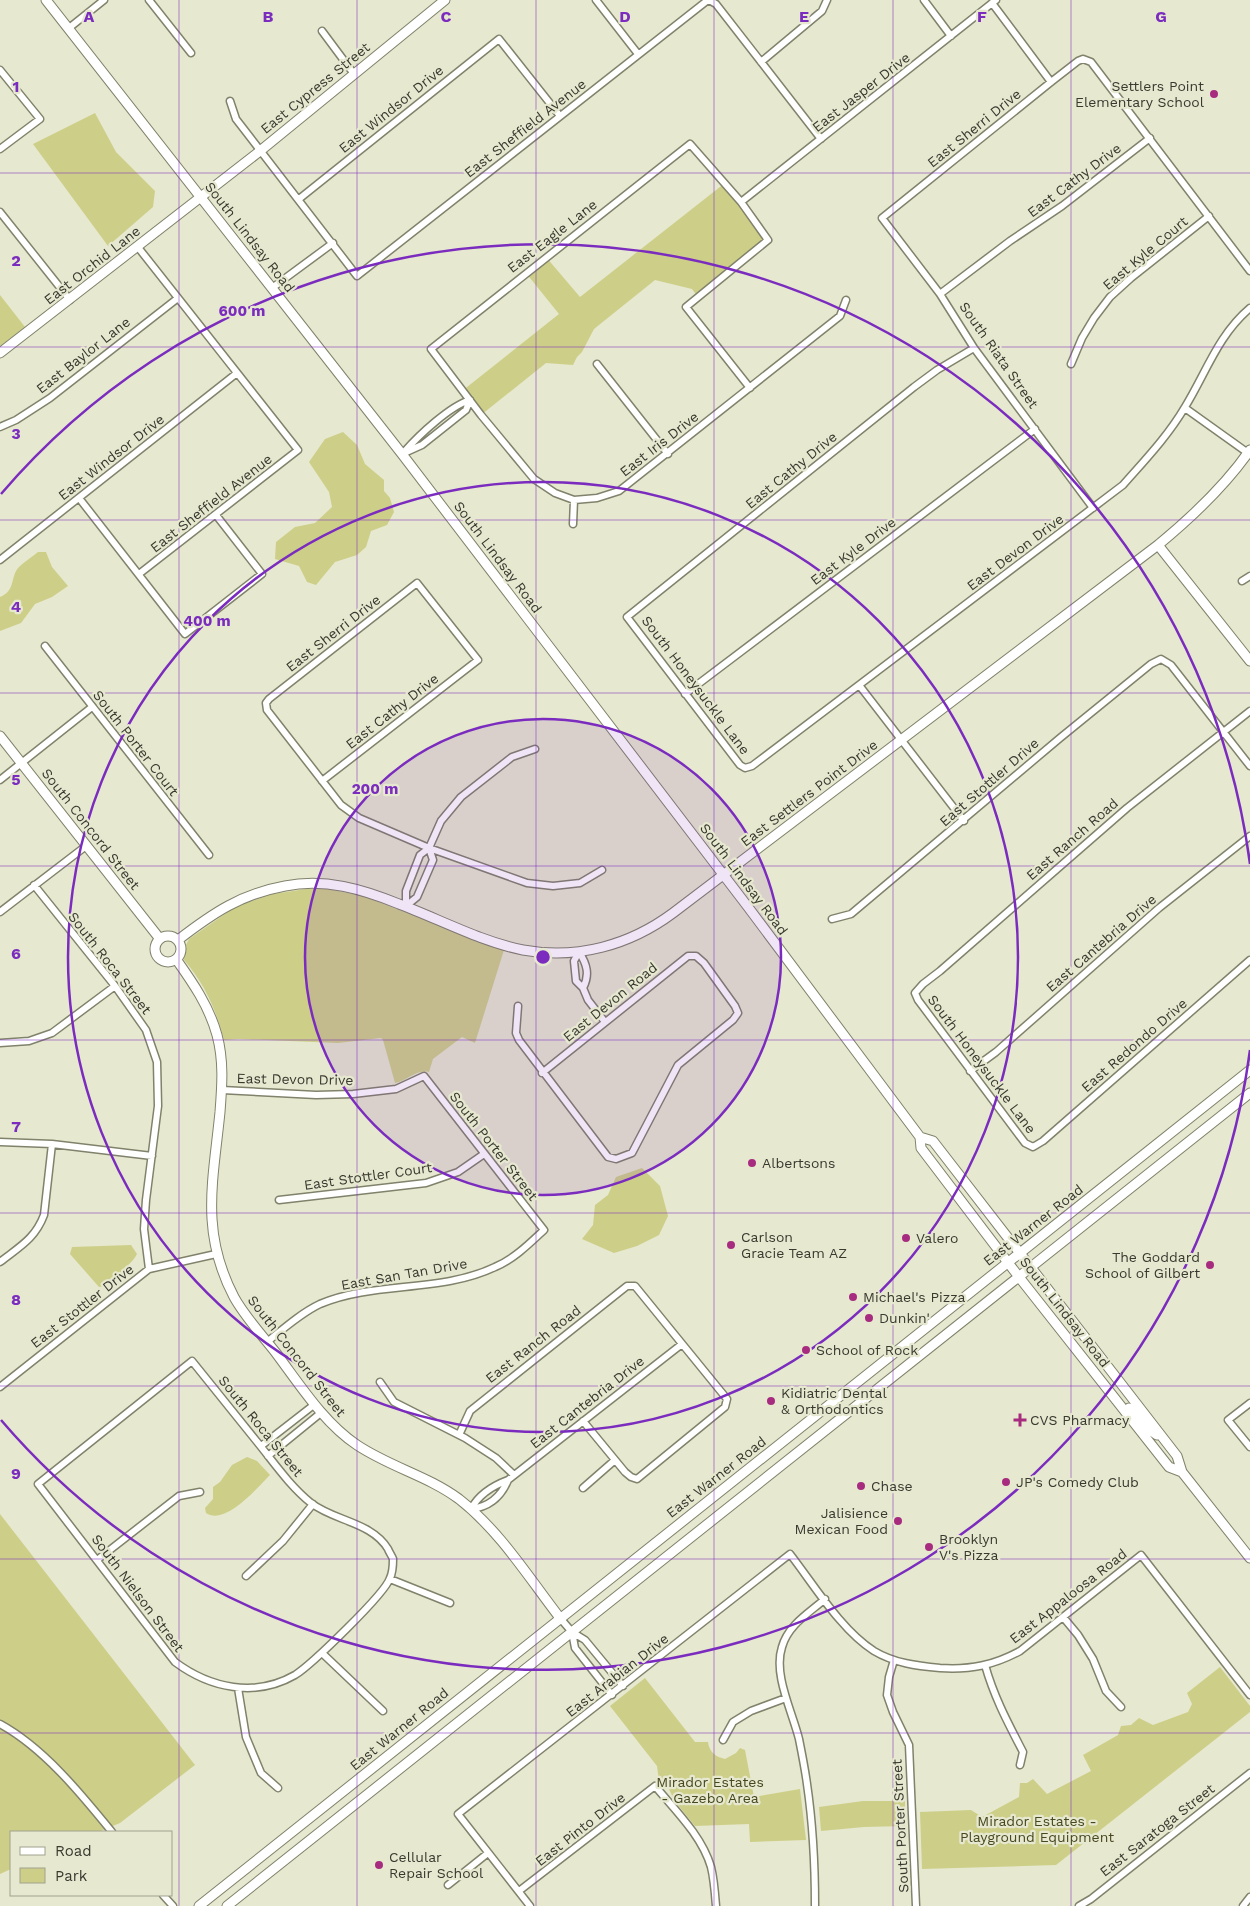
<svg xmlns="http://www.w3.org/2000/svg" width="1250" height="1906" font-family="'Work Sans',sans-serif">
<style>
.green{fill:#cdcf88}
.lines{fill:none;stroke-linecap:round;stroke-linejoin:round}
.street-casing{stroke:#81826b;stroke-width:9}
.secondary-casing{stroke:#81826b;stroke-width:11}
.street{stroke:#fff;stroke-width:6}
.secondary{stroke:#fff;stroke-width:9}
.grid{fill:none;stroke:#7b2cbf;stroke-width:1;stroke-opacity:0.55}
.ring{fill:none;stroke:#7b2cbf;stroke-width:2.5}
.poi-dot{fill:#a72c7f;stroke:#e6e8cf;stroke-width:2}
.labels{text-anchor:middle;stroke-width:4.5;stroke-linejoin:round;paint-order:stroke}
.poi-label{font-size:14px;fill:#393930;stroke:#e6e8cf;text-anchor:start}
.street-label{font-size:14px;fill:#393930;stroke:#e6e8cf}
.park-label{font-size:14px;fill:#474820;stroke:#e6e8cf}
.grid-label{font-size:16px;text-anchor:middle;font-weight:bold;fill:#7b2cbf;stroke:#e6e8cf;stroke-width:4.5;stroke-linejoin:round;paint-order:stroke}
.centre{fill:#7b2cbf;stroke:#e6e8cf;stroke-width:2.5}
.ring-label{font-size:15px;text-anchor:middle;font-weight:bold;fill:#7b2cbf;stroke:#e6e8cf;stroke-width:4.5;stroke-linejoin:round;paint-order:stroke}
</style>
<rect width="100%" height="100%" fill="#e6e8cf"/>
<path class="green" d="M95 113 116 152 155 191 153 207 108 246 33 144Z
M725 183 768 240 698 297 692 289 655 280 594 329 582 352 577 357 573 365 546 363 481 415 462 391 559 314 526 273 546 257 580 297Z
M0 295 25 327 0 346Z
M343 432 357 445 365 464 384 480V491L390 498 394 512 387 525 371 531 366 547 357 555 335 562 316 585 307 582 299 566 275 559 276 542 295 527 315 523 332 507 329 492 309 462 325 439Z
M38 552H46L52 567 68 586 52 597 35 604 21 623 0 631V597C16 591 10 576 19 567 24 562 32 557 38 552Z
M306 889H328L363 896 504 950 475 1043 462 1037 433 1059 429 1072C416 1069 407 1081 395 1083L383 1040 381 1038 338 1043 239 1039 224 1040C216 1010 205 984 184 960V949L189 939 235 907 273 894Z
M642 1168 660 1186 668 1216 659 1235 637 1246 614 1253 582 1239 593 1225 595 1205 608 1195 616 1177Z
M131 1245 137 1254C134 1260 130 1263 125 1268 115 1279 116 1285 99 1287L70 1254 72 1247Z
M247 1457 257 1461 270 1475C257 1488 225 1526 206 1513L205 1508 213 1499V1487L220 1482 232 1465Z
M0 1514 195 1765 120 1823 98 1832H11V1869L0 1874Z
M1220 1667 1250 1706V1712L1056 1865 922 1869 920 1812 971 1810 982 1817 1019 1797 1020 1783H1027L1033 1779 1047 1794 1091 1771 1083 1755 1118 1735 1121 1726 1131 1725 1139 1718 1153 1725 1188 1712 1192 1704 1187 1693Z
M645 1678 695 1742H708C709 1752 716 1757 725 1759L736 1753 740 1748 745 1750 754 1797 800 1789 806 1840 750 1842 749 1824 695 1826 674 1800 669 1789 659 1781 657 1766 610 1706Z
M863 1801H905V1826L864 1827 821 1831 819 1807Z"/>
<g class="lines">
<defs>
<path id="street" d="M149 0 191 53
M596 0 638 54
M709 0 716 4 821 139
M924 0 951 36
M992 3 1051 82
M69 28 104 0
M322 31 354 74
M761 62 822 11 827 0
M0 70 40 119 0 149
M230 101 236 119 357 276 708 0
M299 199 499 39 560 116
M741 202 996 0
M0 212 70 300
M137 246 298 450 139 574
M272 288 333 243
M940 294 1010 241 1062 206 1150 138
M974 348 937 370 914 387 627 617 740 765 745 768 752 766 1123 485C1145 460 1168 436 1185 407 1206 373 1218 335 1250 308
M597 364 668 454
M1071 364 1082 338 1094 318 1110 297 1131 278 1209 216
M750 388 686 307 768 240 741 202 690 144 431 349 481 415 534 479 555 493 574 500 597 498 619 491 840 316 846 300
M1185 408 1248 453
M0 427 16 420 50 398 178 298
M405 451C419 435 450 406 470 400
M402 454 422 445 466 410 470 400
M79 498 185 634 262 574 216 515
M1093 508 974 348 940 294 882 218 1051 82 1078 61 1083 59 1091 62 1250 271
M573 524 574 500
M0 560 237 373
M1242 581 1250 576
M45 646 209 855
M859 685 964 821
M685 694 1035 429
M1250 711 1127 808 940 971 923 984 915 993 918 1000 1025 1143 1033 1147 1043 1141 1250 960
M0 780 92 707
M322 781 478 660 417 583 269 699 266 703 267 710 341 805 359 818 429 848 527 883 553 886 580 883 602 870
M34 885 115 986 146 1030 157 1062 158 1106 146 1200 144 1229 149 1269
M406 906V891L420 855 429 848 441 821 461 797 512 757 535 749
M406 906 417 897 433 860 429 848
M0 912 86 846
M832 919 851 914 1060 738 1151 664 1161 659 1171 665 1250 766
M583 988C590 975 587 964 579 952L574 961 576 981 583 988 588 1000 605 1022
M518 1006 516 1033 519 1040 608 1157 616 1159 632 1153 678 1065 733 1020 738 1013 735 1006 704 963 696 956H688L542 1073
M0 1043 29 1041 52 1033 115 986
M970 1071 996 1052 1159 908 1250 836
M222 1090 316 1095 353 1094 396 1089 424 1076 544 1230C529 1244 514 1259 495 1267 441 1293 374 1281 320 1304 301 1313 283 1329 267 1342
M0 1142 52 1144 152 1156
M279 1200 426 1183 458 1172 484 1154
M0 1262C19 1247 35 1239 44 1215L52 1144
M192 1361C214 1388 236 1416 258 1443 275 1464 290 1486 311 1503 334 1521 372 1522 388 1549 389 1552 392 1556 393 1559 393 1564 392 1574 390 1578 385 1594 311 1665 295 1675 255 1698 210 1688 175 1662L38 1484Z
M380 1382 394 1402 465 1438 496 1458 514 1475
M0 1387 149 1269 216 1254
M1250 1403 1228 1420 1250 1447
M459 1435 470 1411 627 1286H635L727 1399 725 1407 637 1479 631 1477 625 1472 583 1421
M261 1446 315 1404
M268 1456 322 1412
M583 1488 615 1460
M471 1509C479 1494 492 1486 508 1480L682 1344
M471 1509C489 1507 501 1497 508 1480
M97 1560 179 1496 200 1492
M246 1576 283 1541 313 1504
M390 1579 450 1603
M1063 1617 1078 1635 1093 1659 1106 1691 1121 1707
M560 1618 572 1632
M322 1653 383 1711
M894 1660 889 1677 887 1695 893 1712 909 1745 916 1906
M985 1665C994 1697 1008 1723 1023 1752L1020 1765
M238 1688 246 1737 261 1773 278 1788
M612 1695 575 1648 572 1632 585 1640 623 1686
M0 1724C44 1748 81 1794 112 1832
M723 1740 733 1722 751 1711 786 1698
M448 1885 488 1853
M519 1891 655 1786C675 1810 702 1836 711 1867 714 1879 715 1893 716 1906
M163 1895 173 1906
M530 1906 458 1814 790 1554C814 1585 841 1630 874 1651 894 1663 917 1666 940 1668 971 1670 994 1665 1020 1651L1141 1555 1250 1695
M815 1906C815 1865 813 1825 807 1784 805 1769 802 1754 799 1739 792 1711 773 1674 782 1647 788 1625 809 1613 825 1599
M1079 1906 1091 1899 1250 1773
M1243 1906 1250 1897"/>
<path id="secondary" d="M46 0 402 454 748 907 920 1137 921 1148 1019 1277 1169 1467 1182 1472
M0 353 260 151 445 0
M1158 545 1250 661
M0 736 160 939
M155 949a13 13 0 1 1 26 0a13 13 0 1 1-26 0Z
M178 940C213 913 241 894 285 886 325 878 362 889 399 904 439 919 482 942 523 950 577 960 630 945 673 913L1158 545C1192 517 1225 486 1250 450
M176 959C193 983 209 1006 217 1035 224 1061 222 1086 220 1112 213 1182 200 1232 234 1297 245 1317 262 1335 276 1353 300 1385 324 1423 357 1445 390 1467 428 1476 459 1499 500 1531 529 1578 560 1618
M920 1137 933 1141 1177 1456 1182 1472 1250 1558
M1129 1408 1147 1428 1157 1435
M199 1906 1250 1070
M227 1906 1250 1093"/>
</defs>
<use href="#street" class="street-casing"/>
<use href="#secondary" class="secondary-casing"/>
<use href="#street" class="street"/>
<use href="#secondary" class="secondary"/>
</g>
<path class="grid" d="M179 0V1906M357 0V1906M536 0V1906M714 0V1906M893 0V1906M1071 0V1906M0 173H1250M0 347H1250M0 520H1250M0 693H1250M0 866H1250M0 1040H1250M0 1213H1250M0 1386H1250M0 1559H1250M0 1733H1250"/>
<circle cx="543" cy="957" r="238" fill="#7b2cbf" fill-opacity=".12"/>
<g class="ring">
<circle cx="543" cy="957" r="238"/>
<circle cx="543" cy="957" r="475"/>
<path d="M1250 1050A713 713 0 0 1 1 1420M1 494A713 713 0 0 1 1250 864"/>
</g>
<g class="poi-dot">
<circle cx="1214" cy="94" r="5"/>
<circle cx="752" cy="1163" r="5"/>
<circle cx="906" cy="1238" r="5"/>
<circle cx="731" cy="1245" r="5"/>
<circle cx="1210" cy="1265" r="5"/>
<circle cx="853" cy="1297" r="5"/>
<circle cx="869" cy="1318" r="5"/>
<circle cx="806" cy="1350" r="5"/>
<circle cx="771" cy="1401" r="5"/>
<path d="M1017.5 1412.5h5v5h5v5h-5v5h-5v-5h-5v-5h5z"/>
<circle cx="1006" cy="1482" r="5"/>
<circle cx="861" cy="1486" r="5"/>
<circle cx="898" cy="1521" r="5"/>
<circle cx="929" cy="1547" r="5"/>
<circle cx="379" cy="1865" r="5"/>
</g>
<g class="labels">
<g class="poi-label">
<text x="1204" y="91" text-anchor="end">Settlers Point<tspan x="1204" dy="16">Elementary School</tspan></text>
<text x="762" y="1168">Albertsons</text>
<text x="741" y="1242">Carlson<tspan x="741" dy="16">Gracie Team AZ</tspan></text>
<text x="916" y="1243">Valero</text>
<text x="1200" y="1262" text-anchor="end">The Goddard<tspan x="1200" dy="16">School of Gilbert</tspan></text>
<text x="863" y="1302">Michael's Pizza</text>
<text x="879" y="1323">Dunkin'</text>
<text x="816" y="1355">School of Rock</text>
<text x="781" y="1398">Kidiatric Dental<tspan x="781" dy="16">&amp; Orthodontics</tspan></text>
<text x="1030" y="1425">CVS Pharmacy</text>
<text x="1016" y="1487">JP's Comedy Club</text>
<text x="871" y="1491">Chase</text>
<text x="888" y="1518" text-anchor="end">Jalisience<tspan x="888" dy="16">Mexican Food</tspan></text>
<text x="939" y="1544">Brooklyn<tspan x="939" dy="16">V's Pizza</tspan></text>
<text x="389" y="1862">Cellular<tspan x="389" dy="16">Repair School</tspan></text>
</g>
<g class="street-label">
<text transform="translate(315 88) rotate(-39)" y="5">East Cypress Street</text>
<text transform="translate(861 92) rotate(-38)" y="5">East Jasper Drive</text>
<text transform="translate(391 109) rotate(-39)" y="5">East Windsor Drive</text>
<text transform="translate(525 128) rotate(-38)" y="5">East Sheffield Avenue</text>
<text transform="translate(974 128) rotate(-39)" y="5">East Sherri Drive</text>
<text transform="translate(1074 180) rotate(-37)" y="5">East Cathy Drive</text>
<text transform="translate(552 236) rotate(-38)" y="5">East Eagle Lane</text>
<text transform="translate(250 237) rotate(52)" y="5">South Lindsay Road</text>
<text transform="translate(1145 253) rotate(-40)" y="5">East Kyle Court</text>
<text transform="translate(92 265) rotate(-38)" y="5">East Orchid Lane</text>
<text transform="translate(83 355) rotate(-38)" y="5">East Baylor Lane</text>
<text transform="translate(999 355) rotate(55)" y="5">South Riata Street</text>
<text transform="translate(659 444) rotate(-38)" y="5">East Iris Drive</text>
<text transform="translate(111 457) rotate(-38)" y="5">East Windsor Drive</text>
<text transform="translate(791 470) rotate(-39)" y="5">East Cathy Drive</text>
<text transform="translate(211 503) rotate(-38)" y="5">East Sheffield Avenue</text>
<text transform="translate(853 551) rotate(-37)" y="5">East Kyle Drive</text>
<text transform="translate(1015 552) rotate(-37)" y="5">East Devon Drive</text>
<text transform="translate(498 557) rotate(53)" y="5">South Lindsay Road</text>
<text transform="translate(333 633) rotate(-38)" y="5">East Sherri Drive</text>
<text transform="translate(696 685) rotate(53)" y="5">South Honeysuckle Lane</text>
<text transform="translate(392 711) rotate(-38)" y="5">East Cathy Drive</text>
<text transform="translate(136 743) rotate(52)" y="5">South Porter Court</text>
<text transform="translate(989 782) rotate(-41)" y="5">East Stottler Drive</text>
<text transform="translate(809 793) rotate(-37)" y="5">East Settlers Point Drive</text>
<text transform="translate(91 829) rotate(52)" y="5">South Concord Street</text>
<text transform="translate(1072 839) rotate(-41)" y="5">East Ranch Road</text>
<text transform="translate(744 879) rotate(53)" y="5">South Lindsay Road</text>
<text transform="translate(1101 943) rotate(-41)" y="5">East Cantebria Drive</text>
<text transform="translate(110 963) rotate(52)" y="5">South Roca Street</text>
<text transform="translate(610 1002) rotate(-39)" y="5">East Devon Road</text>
<text transform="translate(1134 1045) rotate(-41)" y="5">East Redondo Drive</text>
<text transform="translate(982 1064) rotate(53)" y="5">South Honeysuckle Lane</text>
<text transform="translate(295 1079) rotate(1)" y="5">East Devon Drive</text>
<text transform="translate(494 1146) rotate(52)" y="5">South Porter Street</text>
<text transform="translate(368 1176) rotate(-8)" y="5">East Stottler Court</text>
<text transform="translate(1033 1225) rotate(-38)" y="5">East Warner Road</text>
<text transform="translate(404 1274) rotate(-10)" y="5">East San Tan Drive</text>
<text transform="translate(82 1306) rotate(-38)" y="5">East Stottler Drive</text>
<text transform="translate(1065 1312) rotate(52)" y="5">South Lindsay Road</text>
<text transform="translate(533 1344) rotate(-38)" y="5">East Ranch Road</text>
<text transform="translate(297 1356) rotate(52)" y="5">South Concord Street</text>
<text transform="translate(587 1402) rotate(-38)" y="5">East Cantebria Drive</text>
<text transform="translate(261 1426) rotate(51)" y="5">South Roca Street</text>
<text transform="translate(716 1477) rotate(-38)" y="5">East Warner Road</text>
<text transform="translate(138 1593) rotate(53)" y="5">South Nielson Street</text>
<text transform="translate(1068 1596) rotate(-38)" y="5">East Appaloosa Road</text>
<text transform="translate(617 1675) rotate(-38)" y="5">East Arabian Drive</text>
<text transform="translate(399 1729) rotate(-39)" y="5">East Warner Road</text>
<text transform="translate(900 1826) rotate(-93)" y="5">South Porter Street</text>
<text transform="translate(580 1829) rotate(-38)" y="5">East Pinto Drive</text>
<text transform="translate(1157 1830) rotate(-38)" y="5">East Saratoga Street</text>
</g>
<g class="park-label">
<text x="710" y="1787">Mirador Estates<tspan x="710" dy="16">- Gazebo Area</tspan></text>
<text x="1037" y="1826">Mirador Estates -<tspan x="1037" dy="16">Playground Equipment</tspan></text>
</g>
</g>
<g class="grid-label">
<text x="89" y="22">A</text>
<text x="268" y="22">B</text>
<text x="446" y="22">C</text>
<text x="625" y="22">D</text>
<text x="804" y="22">E</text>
<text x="982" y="22">F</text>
<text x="1161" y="22">G</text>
<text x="16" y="92">1</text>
<text x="16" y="266">2</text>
<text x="16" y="439">3</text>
<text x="16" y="612">4</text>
<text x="16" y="785">5</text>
<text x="16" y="959">6</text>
<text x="16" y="1132">7</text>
<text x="16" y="1305">8</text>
<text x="16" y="1479">9</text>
</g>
<circle cx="543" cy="957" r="8" class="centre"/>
<g class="ring-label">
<text x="242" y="316">600 m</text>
<text x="207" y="626">400 m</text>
<text x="375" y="794">200 m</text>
</g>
<rect x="10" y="1831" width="162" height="65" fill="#e6e8cf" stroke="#a1a28f"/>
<rect x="20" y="1847" width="25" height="8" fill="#ffffff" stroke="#a1a28f"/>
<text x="55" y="1856" font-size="15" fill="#393930">Road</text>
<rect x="20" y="1868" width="25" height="15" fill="#cdcf88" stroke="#a1a28f"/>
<text x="55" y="1881" font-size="15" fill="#393930">Park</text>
</svg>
